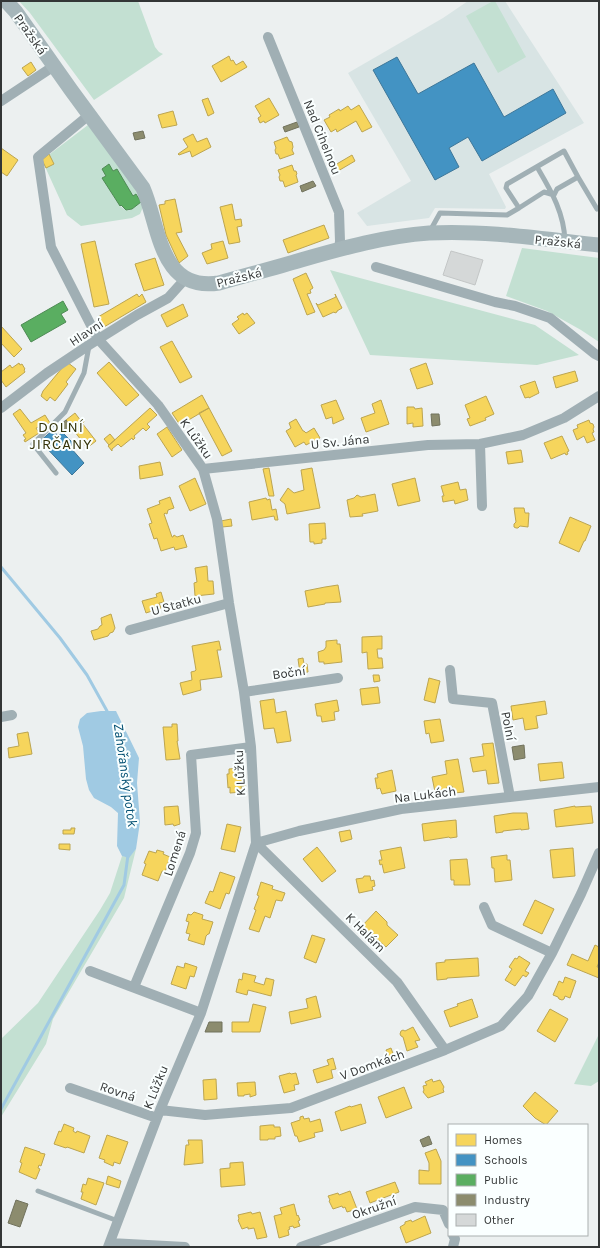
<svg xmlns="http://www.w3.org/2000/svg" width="600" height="1248" font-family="Karla,sans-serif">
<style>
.built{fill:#d8e4e4}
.green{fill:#c3e0d2;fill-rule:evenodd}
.water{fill:#a0cae3}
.homes{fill:#f6d55c;stroke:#bca551}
.schools{fill:#4393c3;stroke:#3e7799}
.public{fill:#5aae61;stroke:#4e8a54}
.industry{fill:#8c8c6e;stroke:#71725d}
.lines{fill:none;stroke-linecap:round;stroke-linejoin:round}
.stream{stroke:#a0cae3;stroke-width:3}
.building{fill:#d5d8d8;stroke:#c3c6c6}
.service{stroke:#a0afb4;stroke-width:5}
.minor{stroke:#a0afb4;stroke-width:10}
.secondary{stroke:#a6b6ba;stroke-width:15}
.labels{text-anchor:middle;stroke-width:4;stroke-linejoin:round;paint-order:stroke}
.street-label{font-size:13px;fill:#333636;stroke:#faffff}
.water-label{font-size:14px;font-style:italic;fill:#024f72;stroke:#faffff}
.quarter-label{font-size:15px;letter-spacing:1px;fill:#343409;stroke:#faffff}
</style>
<rect width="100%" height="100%" fill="#ecf0f0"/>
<path class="built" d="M468 1H505L584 123 489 174 506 207 505 209 435 208 429 218 367 226 357 213 411 181 348 73 443 18Z"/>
<path class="green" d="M19 1H138L155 47 159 52 163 54 94 100 30 13Z
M493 1H495L526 57 498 73 466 16Z
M88 125 136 189 143 207 140 214 132 218 81 226 67 215 42 160ZM109 165 113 171 117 169 133 196 137 194 140 202C137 204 134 209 130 210 120 213 108 186 103 178L106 176 102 169Z
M522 248 599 258V342L581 330 547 311 506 296Z
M330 270 535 325 579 355 537 365 370 355Z
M136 849 124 898 53 1019 46 1044 1 1117V1039L38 1003 100 910 110 893 122 856 129 857Z
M599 1034V1081L591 1086 574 1084Z"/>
<path class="water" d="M101 711H116L139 758 137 783 140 822 136 849 129 858 122 856 117 846 118 813 111 807 94 798 89 790 86 779 83 746 78 727 80 719 87 713Z"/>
<path class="homes" d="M229 56 231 61 233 60 236 65 243 61 247 67 221 82 212 66Z
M31 62 36 70 28 76 22 68Z
M208 98 214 113 208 116 202 100Z
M269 98 279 115 265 123 264 121 260 123 258 118 261 116 255 106Z
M359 105 372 127 362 132 356 121 337 132 336 129 331 132 324 120 330 117 329 115 339 109 340 111 348 106 351 110Z
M173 111 177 125 162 128 158 115Z
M193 134 197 142 207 138 211 147 192 157 190 151 179 155 178 154 188 147 183 139Z
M287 137 289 141 292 142 293 147 292 150 294 154 280 159 278 154H276L275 150 276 148 274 142Z
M1 148 18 160 7 176 1 172Z
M49 154 54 164 46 168 42 160Z
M352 155 355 161 338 171 335 165Z
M292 165 294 171H296L297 174 296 175 298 182 285 187 283 181H280L279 177 280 175 278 170Z
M175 199 182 232 176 233 188 256 179 263 166 235 159 205 165 204V201Z
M232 204 235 220 241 219 242 226 237 227 240 242 229 244 220 207Z
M324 225 329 238 288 253 283 240Z
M95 241 109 304 94 307 81 244Z
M223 241 228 258 207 264 202 253 212 249 211 244Z
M155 258 164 285 144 291 135 264Z
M306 273 313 288 310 290 311 293 307 294 315 312 307 315 293 279Z
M137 294 139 297 142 294 146 302 104 327 98 317Z
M335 294 342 308 337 311V312L335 313 334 312 323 317 316 303 318 305 336 297Z
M183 304 188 316 167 327 161 315Z
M243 313 244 315 247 313 255 323 239 334 232 324 239 319 237 317Z
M1 326 22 349 14 357 1 343Z
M172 341 192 377 180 383 160 347Z
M67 362 76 369 66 382 68 384 55 401 50 397 47 401 41 396 43 391Z
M109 362 139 395 126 406 97 373Z
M19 363 20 365 22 364 25 369 24 370 25 372 6 387 1 380V372L10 365 12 368Z
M426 363 433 384 417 389 410 369Z
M575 371 578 381 556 388 553 377Z
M535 381 539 393 529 398V397L525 398 520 386Z
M202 395 209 408 180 425 172 413Z
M486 396 494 414 485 418 486 420 470 426 467 419 470 418 465 405Z
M336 400 344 419 333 424 332 417 326 419 321 405Z
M381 400 389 424 366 432 361 418 375 413 372 404Z
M407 407H414L415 409 422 408 423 426 413 427V423L407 424Z
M150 408 157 415 147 424 150 427 146 431 143 428 134 436 135 438 133 440 132 438 121 447 118 444 112 449V451L108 446Z
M209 408 232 451 222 456 199 413Z
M20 409 31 423 45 415 50 423 36 428 39 433 25 442 24 440 26 439 23 435 26 433 13 414Z
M75 413 81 421 83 420 84 422 82 423 96 441 87 448 66 420Z
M296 419 303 431H304L306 433 314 428 320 438 306 445 304 442 295 447 286 431 291 428 289 423Z
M589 420 590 423 593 424 594 427 593 429 594 432 592 433 595 440 587 443 584 436 577 440 573 430 578 428 577 425Z
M167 427 182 450 172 457 157 434Z
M110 434 115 440 109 445 104 439Z
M562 436 569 451 567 452 568 454 566 455 565 453 551 459 544 443Z
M521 450 523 462 508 464 506 452Z
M160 462 163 475 140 479 139 466Z
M269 468 274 496H269L263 469Z
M312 468 320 508 287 514 285 504 280 500 288 488 294 493 304 490 301 470Z
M195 478 206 504 190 511 179 486Z
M415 478 420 501 398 506 392 484Z
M458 482 460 490 466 489 468 500 455 504 454 500 443 502 442 496H444L441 486Z
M375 494 378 511 362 514 363 516 350 517 347 500 354 498 357 495 361 497Z
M170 497 174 508 168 510 167 514 165 513 164 514 172 537H173L174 535 177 537 183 535 187 547 175 550 174 547 161 551 157 538 154 539 149 524 152 523 147 509 160 504 159 501Z
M266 498 267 500 270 499 272 510 276 509 278 520H275L274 516 252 520 249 502Z
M514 508H524L525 513H529L528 527 520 526 518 528H516L514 527V524L516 522Z
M570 517 591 526 585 541H584L579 552 559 543Z
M231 519 232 526 222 527 221 521Z
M325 523 326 539H322V543L314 544V542H310L309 524Z
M207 566 208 581H213L214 594 195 596 194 583 197 582 195 568Z
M338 585 341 602 325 603V604L308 607 305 591 325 587Z
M161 592 164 602 159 603 161 608 146 613 142 601 157 597 156 594Z
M111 614 115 628 113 632 110 633 108 636 94 640 91 631 98 629 100 626 102 625 101 618Z
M382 636V649H377L378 658H382L383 668 368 669 367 652 362 653V637Z
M337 640V644H340L342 662 324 664V662H319L318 652 324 650 326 647V641Z
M219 641 221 650H217L222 677 200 680 201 690 183 695 180 683 192 680 191 672 195 671 196 670 192 646Z
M303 658 304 664H307L308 672 300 673 298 659Z
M373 675H379L380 681 374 682Z
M429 678 440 681 435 703 424 700Z
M378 687 380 703 362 705 360 689Z
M274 699 276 713 286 711 291 741 277 743 274 728 264 729 260 701Z
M337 700 339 711 334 712 335 720 322 722 321 716H317L315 704Z
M545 701 547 714 536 716 538 728 525 730 523 718 513 720 511 706Z
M440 719 444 741 431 743 429 733 426 734 424 721Z
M172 724H177L178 741H177L180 759 166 760 163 727H172Z
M28 732 32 754 9 758 8 748 19 746 17 734Z
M493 743 499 783 488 784 486 770 473 772 470 758 484 756 482 744Z
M458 759 464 792 454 793 452 786 446 788 447 790 435 792 432 777 447 774 445 761Z
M562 762 564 778 540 781 538 764Z
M240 768V774H244L245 786H241L242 792 230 793V787L228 788 227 774H229V769Z
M392 770 396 791 382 794 380 788 377 789 375 778H378L377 774Z
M178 806 180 824 174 826 173 824 165 825 164 807Z
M575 806V807L591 806 593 823 556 827 554 810Z
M513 813H527L529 829 521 830V829L503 831V832L496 833 494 816Z
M456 820 457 837 450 838 449 837 424 841 422 824 436 822Z
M227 824 241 827 235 852 221 849Z
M71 828H75L74 834H63V830H71Z
M350 830 352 839 341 842 339 832Z
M59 844H70V850L59 849Z
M317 847 336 871 322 882 303 859Z
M401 847 405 868 384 873 382 864 380 865 379 860H382L380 851Z
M573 848 575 876 553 878 550 850Z
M157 850 164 852 163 854 170 857 165 872 162 871 158 881 142 875 146 864 144 863 149 851 156 853Z
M507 855V860H510L512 880 495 882 494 868H492L491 857Z
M467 859 470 885H454V880H451L450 860Z
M220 872 235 877 229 894 226 893 220 909 205 903 210 891 213 892Z
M364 876H370L371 881 374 880 375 886 372 887 373 890 359 893 356 879 363 878Z
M261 882 273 886 272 889 285 893 282 901 276 900 270 918 265 916 259 932 249 929 256 910 254 909 259 896 257 895Z
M535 900 554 909 542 934 523 925Z
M376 911 387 922V925L398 935 386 947 362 926Z
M194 912 203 915 202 919 213 922 209 934H208L206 936 204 945 188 940 190 934 186 933 189 922 186 921 188 914 191 915Z
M312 935 325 939 316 963 304 958Z
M595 945 599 947V962L597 967H599V978L567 965 572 954 588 961Z
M519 956 530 963 525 971 529 973 526 977 523 975 515 986 505 980 512 969 509 967 515 958 517 959Z
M478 958 479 976 447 978V979L437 980 436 963 445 962V960Z
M185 963 197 967 194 977 190 976 186 989 171 984 177 966 184 968Z
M243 973 256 976 254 982 264 985 266 978 274 980 271 996 248 990 247 995 236 992 239 979 242 980Z
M565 977 576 981 570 998 565 996 564 999 562 1000 559 999 558 997 553 995 559 981 563 983Z
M316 996 321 1017 291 1024 289 1012 308 1008 306 999Z
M472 999 478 1017 450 1027 444 1011 458 1006 457 1004Z
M253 1004 266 1007 260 1032H232V1022H249Z
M550 1009 568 1019 555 1042 537 1031Z
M413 1027 420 1040 415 1041 418 1047 407 1051 403 1037 401 1036 400 1034 401 1031 403 1030 405 1031Z
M391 1048 395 1059 390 1060 386 1050Z
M333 1058 336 1069 331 1070 333 1078 317 1083 313 1070 329 1065 327 1060Z
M290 1073 291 1074 296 1073 299 1084 294 1085 295 1090 284 1093 279 1076Z
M216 1079 217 1099 204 1100 203 1080Z
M432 1079 433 1082 440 1080 444 1087 443 1089 444 1092 428 1098 423 1092 424 1090 423 1086 427 1085 425 1082Z
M255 1082 256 1095 250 1097V1094L244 1095V1096H238L237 1083Z
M404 1087 412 1108 386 1118 378 1097Z
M535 1092 558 1111 546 1125 535 1118 523 1106Z
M361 1104 366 1123 341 1131 335 1112 350 1106 351 1107Z
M303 1116 304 1119 309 1118 310 1122 320 1119 323 1131 314 1133 315 1137 299 1142 297 1136H295L291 1123 300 1120V1117Z
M64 1124 74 1128 73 1131 76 1133 77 1131 90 1136 84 1153 67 1147 66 1148 54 1144 59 1131 61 1132Z
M270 1125H274V1127H280L281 1136 275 1137V1139H268V1140H260V1126Z
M107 1135 128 1142 120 1164 114 1162 113 1166 104 1162 105 1160 99 1158Z
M188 1140H202L203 1163 184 1165 186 1145H189Z
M25 1147 40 1152V1153L45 1154 41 1166 39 1165 38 1168 40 1169 36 1179H35L19 1172 22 1163 20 1162Z
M436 1149 441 1161V1184H419V1170L429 1171V1163L425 1153Z
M243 1162 245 1185 221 1187 220 1169 230 1168V1163Z
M108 1176 121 1181 119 1188 106 1184Z
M88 1178 104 1183 96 1205 81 1199 83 1192H81L83 1184 86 1185Z
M395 1182 399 1192 370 1203 366 1192Z
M350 1191 357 1209 347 1212 345 1207 343 1208 342 1206 333 1209 329 1201 330 1200 328 1196 338 1193 339 1195Z
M294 1204 297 1216 298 1215 300 1220 298 1221 300 1226 294 1228 293 1226 289 1227 290 1229 288 1230 289 1235 279 1238 274 1216 282 1214 280 1208Z
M251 1212 252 1214 260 1212 267 1237 257 1239 254 1228 248 1229V1227L242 1229 238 1220 239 1219 238 1215Z
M425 1216 431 1233 406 1243 400 1227 405 1224V1222L411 1220 412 1222Z"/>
<path class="schools" d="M397 57 418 94 474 63 504 117 553 89 566 113 482 161 468 137 449 148 459 167 435 180 373 70Z
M53 430 58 436 62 432 71 441 73 444 70 447 84 463 72 475 40 441Z"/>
<path class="public" d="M109 164 113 171 117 169 133 196 136 194 141 202 132 209 126 210 121 205 120 206 102 178 106 176 102 169Z
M63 301 68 310 61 314 66 322 31 342 21 325Z"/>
<path class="industry" d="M297 122 299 127 285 132 283 127Z
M143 131 145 138 135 140 133 133Z
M313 181 316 186 302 192 300 186Z
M431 414H439L440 425 432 426Z
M66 420 71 427 66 431 61 424Z
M524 745 525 758 514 760 512 747Z
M209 1022H222V1032H205Z
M429 1136 432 1144 423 1147 420 1140Z
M16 1200 28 1204 20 1227 8 1223Z"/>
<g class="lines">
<path class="stream" d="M1 567 60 638 87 675 107 711V713
M1 1109 124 885 128 855"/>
</g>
<path class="building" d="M451 251 483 260 475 285 443 275Z"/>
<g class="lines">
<path class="service" d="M564 151 578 177 557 189 554 195 544 192 519 208 506 188 507 184Z
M537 167C551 191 564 212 565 241
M578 177 597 209
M430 231 440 213 507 215 519 208
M56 473 33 444 65 412 84 373 89 346
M38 1191 118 1221"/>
<path class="minor" d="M268 37 339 212 340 241 339 250
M1 101 54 66
M89 115 38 157 51 247 98 339 158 405 203 469 217 519 229 603 244 692 251 747 256 843 201 1013 160 1110 108 1247
M376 267 495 302 515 306 550 318 595 354 599 356
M1 408 47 373 89 345 137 315 168 298 186 278
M480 444 482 506
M203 469 428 445 480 444 523 435 564 418 599 396
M130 630 229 603
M450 670 453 699 492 703 510 797
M244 692 338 678
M1 717 12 715
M484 907 492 925 552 953
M90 971 201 1013
M134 987 190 853 196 833 191 755 251 747
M445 1050 397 982 256 843 299 831 401 809 599 787
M70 1088 157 1118
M160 1110 205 1115 291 1108 445 1050 501 1026 528 996 552 953 581 894 599 853
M110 1243 185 1247
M301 1247 415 1207 443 1210 449 1224
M453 1247 455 1239 453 1235"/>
<path class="secondary" d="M6 1 16 12 71 90 143 188C160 227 159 292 219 283 247 275 274 268 301 260 343 248 386 236 429 233 485 230 543 239 599 245"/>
</g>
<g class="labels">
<g class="street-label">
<text transform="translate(31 34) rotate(55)" y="5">Pražská</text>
<text transform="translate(323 137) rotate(68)" y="5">Nad Cihelnou</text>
<text transform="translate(558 241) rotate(6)" y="5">Pražská</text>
<text transform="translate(239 277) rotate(-14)" y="5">Pražská</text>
<text transform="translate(86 332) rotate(-33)" y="5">Hlavní</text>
<text transform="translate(197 438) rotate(55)" y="5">K Lůžku</text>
<text transform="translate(340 441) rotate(-6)" y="5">U Sv. Jána</text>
<text transform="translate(176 604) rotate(-15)" y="5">U Statku</text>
<text transform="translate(289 672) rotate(-8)" y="5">Boční</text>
<text transform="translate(509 726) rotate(79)" y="5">Polní</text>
<text transform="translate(239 773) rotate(-93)" y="5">K Lůžku</text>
<text transform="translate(425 794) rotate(-7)" y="5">Na Lukách</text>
<text transform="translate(174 853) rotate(-72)" y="5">Lomená</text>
<text transform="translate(366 932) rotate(45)" y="5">K Halám</text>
<text transform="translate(372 1064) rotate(-20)" y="5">V Domkách</text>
<text transform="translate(155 1087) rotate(-68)" y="5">K Lůžku</text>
<text transform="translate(118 1091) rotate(19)" y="5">Rovná</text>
<text transform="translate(374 1207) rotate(-19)" y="5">Okružní</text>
</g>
<g class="water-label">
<text transform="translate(126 775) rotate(82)" y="5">Zahořanský potok</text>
</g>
<g class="quarter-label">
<text x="61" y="432">DOLNÍ<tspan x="61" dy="17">JIRČANY</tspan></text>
</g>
</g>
<rect width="600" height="1248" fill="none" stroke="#333636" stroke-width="4"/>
<rect x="448" y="1124" width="140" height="112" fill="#faffff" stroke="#aaafaf"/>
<rect x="456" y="1134" width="20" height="12" fill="#f6d55c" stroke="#aaafaf"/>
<text x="484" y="1144" font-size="12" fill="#333636">Homes</text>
<rect x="456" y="1154" width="20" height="12" fill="#4393c3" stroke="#aaafaf"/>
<text x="484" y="1164" font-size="12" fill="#333636">Schools</text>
<rect x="456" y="1174" width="20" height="12" fill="#5aae61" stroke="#aaafaf"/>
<text x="484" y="1184" font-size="12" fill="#333636">Public</text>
<rect x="456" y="1194" width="20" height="12" fill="#8c8c6e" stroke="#aaafaf"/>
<text x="484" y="1204" font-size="12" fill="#333636">Industry</text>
<rect x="456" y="1214" width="20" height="12" fill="#d5d8d8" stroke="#aaafaf"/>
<text x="484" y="1224" font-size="12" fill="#333636">Other</text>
</svg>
